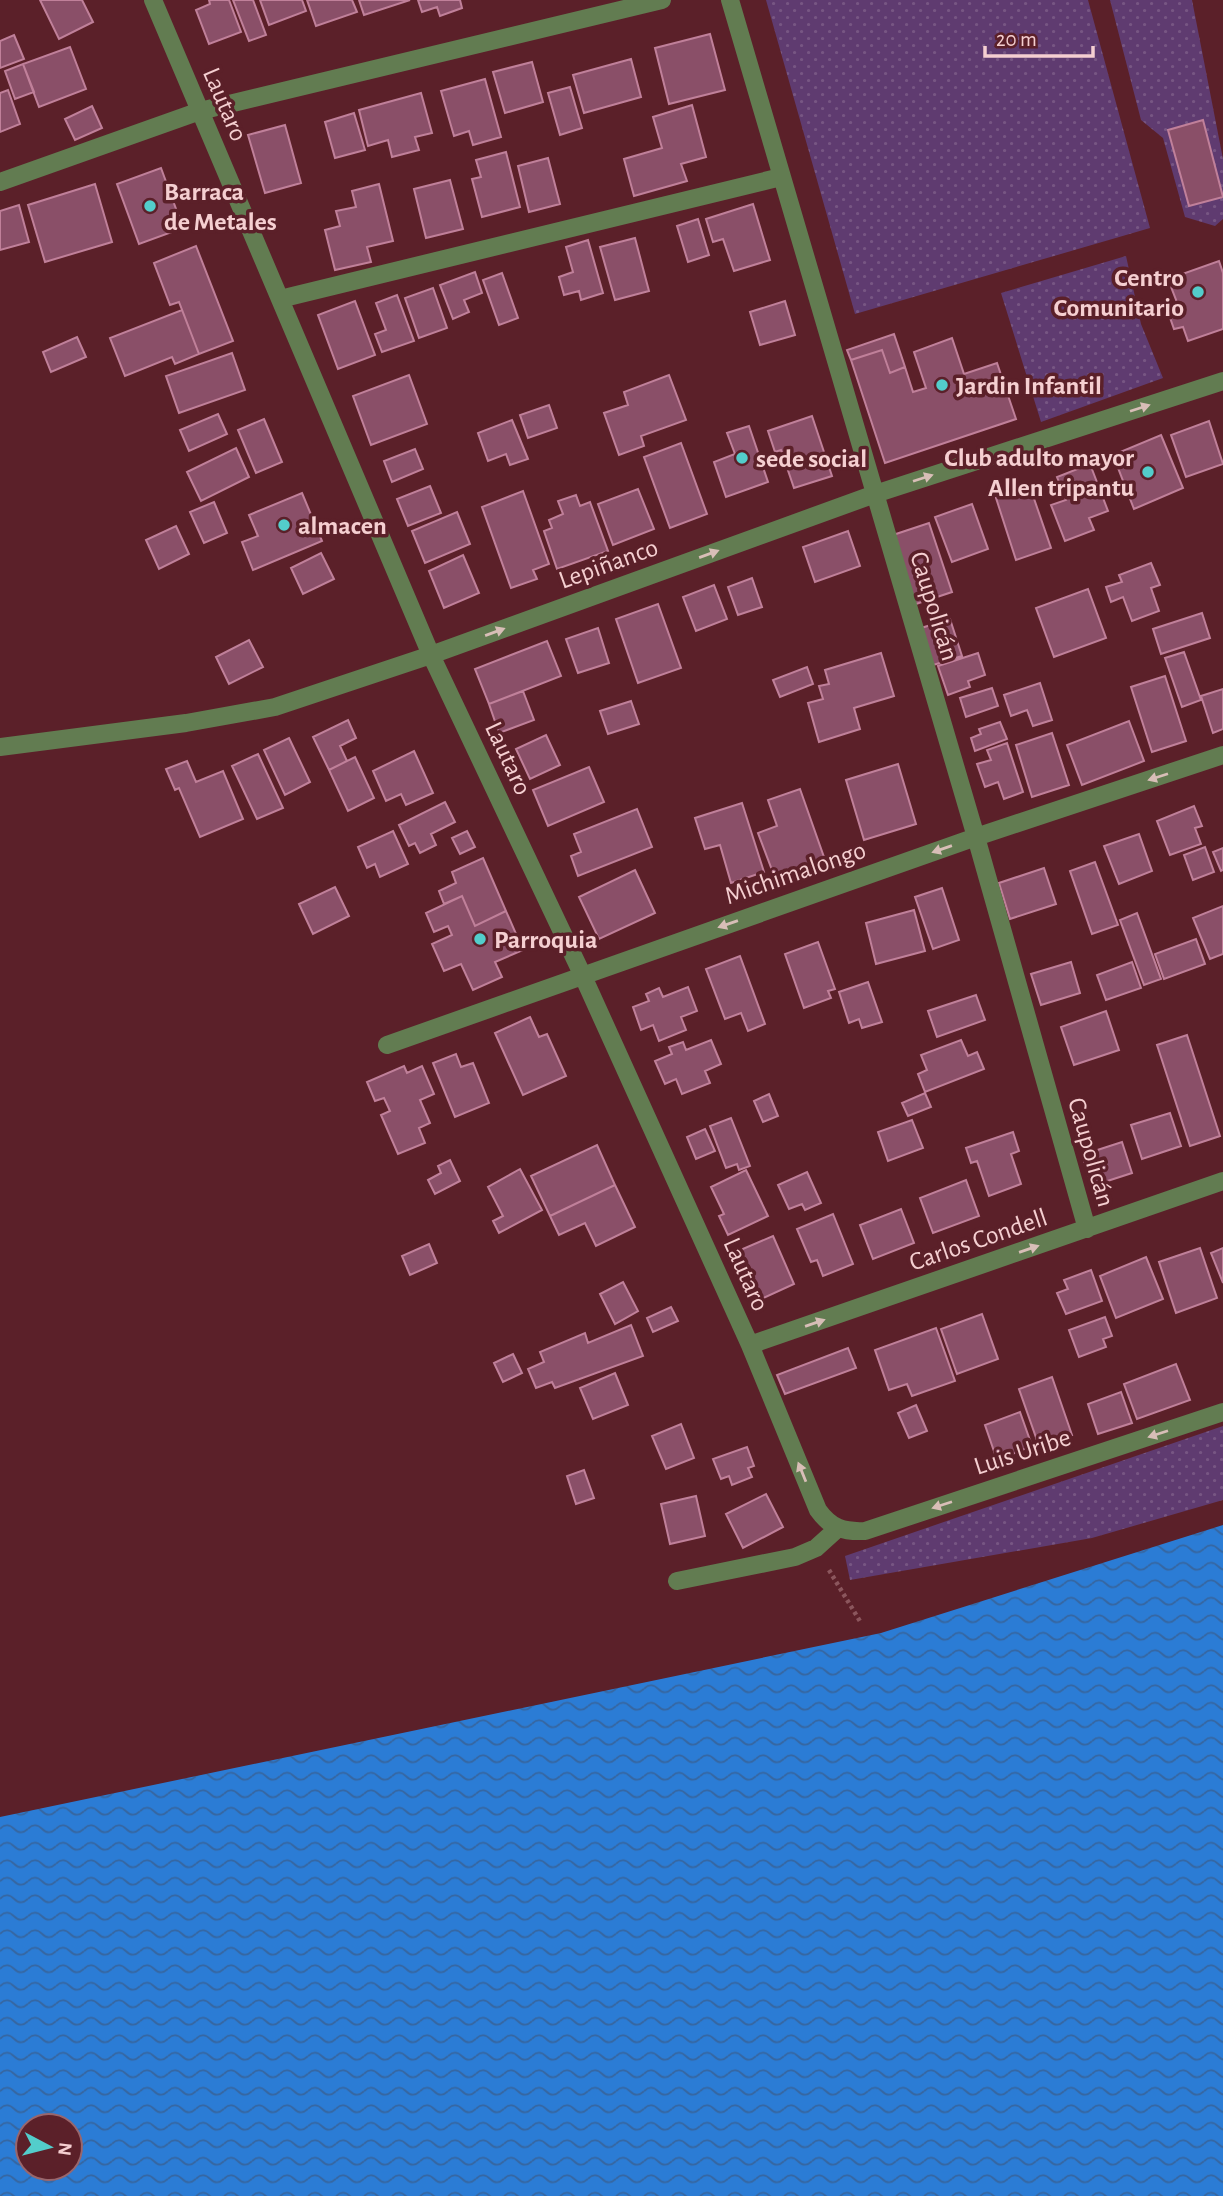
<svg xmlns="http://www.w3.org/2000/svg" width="1223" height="2196" font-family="'Alegreya Sans',sans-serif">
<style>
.park{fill:url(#park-dots)}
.water{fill:url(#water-waves);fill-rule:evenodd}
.building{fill:#8a4f68;stroke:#c0809a;stroke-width:2}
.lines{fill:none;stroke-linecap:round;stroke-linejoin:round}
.path{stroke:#8b565d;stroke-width:4.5;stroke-dasharray:3.5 3.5;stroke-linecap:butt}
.minor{stroke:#627c51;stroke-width:18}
.oneway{fill:#d8beb7}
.poi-dot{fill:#53cdcb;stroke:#5b2029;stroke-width:2.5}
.labels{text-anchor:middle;stroke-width:7;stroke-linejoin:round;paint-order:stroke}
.street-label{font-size:26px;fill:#f5cfd1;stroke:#5b2029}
.poi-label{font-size:26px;font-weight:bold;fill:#f5cfd1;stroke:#5b2029;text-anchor:start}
</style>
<defs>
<pattern id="park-dots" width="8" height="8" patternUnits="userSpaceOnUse" patternTransform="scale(1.75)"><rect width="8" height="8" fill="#5f3b70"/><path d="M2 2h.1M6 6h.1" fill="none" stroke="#775683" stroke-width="1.8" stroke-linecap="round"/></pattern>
<pattern id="water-waves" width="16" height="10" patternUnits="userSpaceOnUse" patternTransform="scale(1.75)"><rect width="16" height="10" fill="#2b7cd5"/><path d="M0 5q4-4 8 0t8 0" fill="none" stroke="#3666a0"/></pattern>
</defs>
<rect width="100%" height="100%" fill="#5b2029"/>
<path class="park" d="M766 0H1088L1150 228 855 314Z
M1110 0H1192L1223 159V219L1215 226 1185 217 1163 138 1141 120Z
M1126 256 1141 324 1163 378 1041 422 1001 293Z
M1223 1426V1500L1092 1538 850 1580 845 1556Z"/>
<path class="water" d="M1223 1525V2196H0V1817L881 1633ZM28 2126H70V2168H28Z"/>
<path class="building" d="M40 0H82L93 22 59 39Z
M209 0H229L241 32 209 44 196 10 210 4Z
M233 0H253L266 35 249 41Z
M260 0H302L306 11 269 25Z
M307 0H352L357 12 316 26Z
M359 0H410L364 15Z
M418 0H460L462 8 440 16 437 7 422 12Z
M710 34 725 90 669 104 655 48Z
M14 35 24 59 0 68V41Z
M70 47 86 89 39 107 23 64Z
M631 59 641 97 584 113 573 75Z
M532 62 543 102 505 113 493 72Z
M23 64 34 92 15 99 5 71Z
M485 79 501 137 473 145 469 131 454 136 441 91Z
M570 87 582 128 560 135 548 93Z
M8 90 20 124 0 132V93Z
M421 93 432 133 415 137 419 150 392 157 388 140 368 146 359 110Z
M692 105 706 157 681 164 687 181 634 196 624 159 662 148 653 117Z
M92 106 102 128 75 140 65 119Z
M354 113 365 150 335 158 325 122Z
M1203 120 1223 197 1189 206 1168 130Z
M285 125 301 183 265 193 248 135Z
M506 152 520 207 482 217 472 179 481 177 476 160Z
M548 158 560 204 529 212 518 166Z
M161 168 183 228 139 244 117 184Z
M450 180 463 229 426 238 414 189Z
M95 184 112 242 45 262 28 205Z
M379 184 393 241 367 247 371 262 335 270 325 230 340 226 336 211 356 207 352 191Z
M753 204 770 260 734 271 723 239 713 242 706 219Z
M19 205 29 242 0 250V211Z
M698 219 709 255 688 262 677 226Z
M635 238 649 291 615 300 600 247Z
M588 240 603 293 581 300 579 291 564 295 559 277 573 272 566 247Z
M196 246 233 341 199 354 179 302 170 305 154 263Z
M1219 261 1223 273V329L1188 341 1183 327 1174 329 1167 309 1178 305 1168 279Z
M475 272 482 293 464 300 469 312 453 319 440 285Z
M502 273 518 318 499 325 483 280Z
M433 288 447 328 419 338 405 298Z
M397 295 414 341 382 352 375 334 386 330 376 303Z
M355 301 375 355 338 369 318 315Z
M785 301 795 335 760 345 750 312Z
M182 310 199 354 175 364 172 357 125 376 110 338Z
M894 334 905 367 890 373 882 350 851 360 847 350Z
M77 337 86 357 51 372 43 352Z
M952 338 964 374 997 363 1016 419 885 463 851 360 882 350 890 373 905 367 913 392 926 388 914 352Z
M232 353 245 390 179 413 166 376Z
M409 375 427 424 371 445 353 396Z
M669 375 686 420 641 436 644 446 619 455 604 413 628 405 624 392Z
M549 405 557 428 528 438 520 415Z
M218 414 227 434 189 451 180 430Z
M812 416 832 476 794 488 781 450 775 452 768 431Z
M264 419 282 462 256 473 238 430Z
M512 420 528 459 510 465 506 454 488 461 478 433Z
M1209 421 1223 464 1186 477 1171 435Z
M749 426 768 482 726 497 714 462 735 454 727 433Z
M1161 435 1183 488 1134 509 1113 455Z
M681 443 707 514 670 528 644 457Z
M236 448 249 477 201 501 187 472Z
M415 449 423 469 392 482 384 461Z
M1090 464 1108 511 1089 518 1094 530 1065 541 1051 505 1066 500 1057 477Z
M430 486 441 513 408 526 397 499Z
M1030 487 1051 548 1016 560 996 498Z
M638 489 654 529 613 545 598 504Z
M523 491 549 564 533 570 537 579 511 588 482 507Z
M302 493 322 541 253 570 242 542 258 536 249 515Z
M576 495 580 506 590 502 608 551 557 569 544 531 552 528 549 520 563 514 558 501Z
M214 502 227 533 204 543 190 512Z
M972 504 988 549 952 562 935 517Z
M457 512 470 544 425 563 412 531Z
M929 523 952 592 913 605 890 536Z
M176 526 189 554 159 569 146 540Z
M848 531 860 566 815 582 803 547Z
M321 553 334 579 303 594 291 568Z
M463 555 479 593 444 608 429 571Z
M1151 563 1160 585 1151 588 1159 611 1132 621 1123 597 1111 602 1106 587 1122 582 1119 575Z
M752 578 762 607 738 615 728 587Z
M714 585 727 619 696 631 683 597Z
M1088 589 1106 638 1054 657 1036 608Z
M658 604 681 668 638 683 616 619Z
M1202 613 1210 638 1161 654 1153 629Z
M950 619 962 656 930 666 918 629Z
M598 628 609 663 578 673 566 639Z
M249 640 263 667 229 684 216 657Z
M547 641 561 676 489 704 475 669Z
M1184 652 1201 700 1182 707 1165 658Z
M881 653 894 696 854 708 860 729 819 742 808 703 823 699 819 686 829 684 825 670Z
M978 653 985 675 968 681 970 687 948 695 938 666Z
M807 667 813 684 780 697 773 680Z
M1165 676 1186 741 1152 752 1131 687Z
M1040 683 1052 720 1033 726 1027 710 1011 716 1004 695Z
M992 688 998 706 966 717 960 698Z
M1223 689V729L1213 733 1201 696Z
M523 691 534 720 499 733 489 704Z
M631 701 639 724 608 734 600 711Z
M348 720 356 738 340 746 347 761 329 770 313 737Z
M1129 721 1144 761 1082 785 1067 745Z
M1000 722 1007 739 975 751 971 738 981 734 979 729Z
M1052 733 1069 785 1032 797 1016 745Z
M546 735 560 765 530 779 516 749Z
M289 738 310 782 285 795 264 750Z
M1007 743 1023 792 1004 799 998 782 985 787 977 764 991 760 987 750Z
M414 751 433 793 406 805 401 794 386 801 373 771Z
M258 754 283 808 257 819 232 766Z
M355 757 374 798 348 811 329 770Z
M187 761 196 782 223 771 243 819 200 837 179 788 175 790 166 769Z
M898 764 916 824 864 840 846 780Z
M589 767 604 802 548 826 533 790Z
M800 789 825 860 775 878 758 833 777 826 768 800Z
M445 802 455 822 431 834 436 845 420 853 415 843 409 846 399 825Z
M742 803 764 872 731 883 720 845 705 849 695 818Z
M1194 806 1202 826 1195 828 1201 844 1170 855 1157 821Z
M637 809 652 847 578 876 571 856 581 852 574 834Z
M393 831 408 864 380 877 375 864 367 868 358 847Z
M467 831 475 847 460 854 452 838Z
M1139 834 1152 871 1119 884 1104 846Z
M1205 847 1214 872 1193 880 1184 855Z
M1223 848V870L1221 871 1213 852Z
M483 858 506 911 475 926 462 896 444 904 439 891 456 883 452 872Z
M1095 862 1118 925 1092 934 1070 871Z
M1044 868 1056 904 1010 919 999 883Z
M635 870 655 913 599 939 579 897Z
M335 887 349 916 313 934 299 904Z
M942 888 959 940 933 949 915 897Z
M462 896 475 926 506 911 523 950 495 962 502 977 473 990 461 964 444 971 432 944 452 935 448 926 434 932 426 913Z
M1223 906V954L1210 959 1193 918Z
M914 910 925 951 876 964 866 923Z
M1137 913 1161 979 1144 985 1120 920Z
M1196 939 1205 964 1164 979 1155 954Z
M818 942 835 989 828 991 831 998 804 1008 785 954Z
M740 956 765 1024 748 1031 741 1013 725 1019 706 969Z
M1071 962 1080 993 1041 1005 1031 974Z
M1132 962 1141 988 1106 1000 1097 975Z
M868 982 882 1022 862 1028 859 1019 849 1023 839 992Z
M688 987 697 1011 681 1017 686 1030 659 1041 653 1025 641 1030 633 1007 649 1001 646 994 659 988 663 997Z
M976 995 985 1020 937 1037 928 1011Z
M1106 1011 1119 1050 1074 1065 1061 1027Z
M530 1017 539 1037 547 1034 566 1076 523 1095 495 1033Z
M1187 1035 1220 1136 1190 1146 1157 1045Z
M711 1040 721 1064 705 1071 710 1083 682 1094 676 1079 665 1084 655 1061 672 1054 669 1047 683 1042 686 1050Z
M961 1040 968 1056 977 1052 984 1069 925 1092 918 1074 927 1070 921 1055Z
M456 1054 461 1067 473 1063 489 1103 455 1117 433 1063Z
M404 1066 407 1073 422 1066 434 1094 420 1100 430 1123 419 1128 425 1143 398 1154 381 1115 390 1111 384 1098 375 1101 367 1082Z
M925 1093 931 1107 908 1116 902 1103Z
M769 1094 778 1116 763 1122 754 1101Z
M1170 1113 1181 1146 1142 1159 1131 1125Z
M731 1118 750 1166 739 1170 737 1164 726 1168 710 1126Z
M912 1120 923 1148 888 1161 878 1132Z
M705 1129 715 1151 696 1159 687 1137Z
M1013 1132 1019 1151 1011 1154 1021 1184 989 1196 977 1161 971 1163 966 1148Z
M1122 1142 1132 1173 1092 1186 1082 1155Z
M597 1145 615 1185 550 1216 531 1176Z
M450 1160 460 1181 435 1194 428 1180 441 1173 438 1166Z
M520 1169 542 1210 499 1233 493 1221 503 1216 488 1187Z
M746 1170 768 1216 728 1235 719 1216 724 1214 711 1187Z
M807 1172 821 1203 805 1210 802 1204 789 1209 778 1185Z
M966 1180 979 1216 933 1233 920 1198Z
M615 1185 635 1227 596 1246 585 1223 559 1235 550 1216Z
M901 1209 914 1243 873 1259 860 1225Z
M833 1214 853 1264 823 1276 817 1260 811 1262 797 1229Z
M773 1236 794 1284 759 1300 738 1251Z
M429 1244 437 1263 410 1275 402 1256Z
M1200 1248 1217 1298 1176 1313 1159 1262Z
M1223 1248V1283L1211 1253Z
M1146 1257 1163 1299 1116 1318 1100 1276Z
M1091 1270 1102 1301 1066 1314 1057 1293 1068 1289 1064 1280Z
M623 1282 638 1311 615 1324 600 1294Z
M671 1307 678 1321 653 1332 647 1318Z
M982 1314 998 1359 957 1374 941 1329Z
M1105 1317 1112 1336 1103 1339 1106 1347 1079 1357 1069 1330Z
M631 1325 643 1356 555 1388 552 1382 536 1388 528 1369 544 1362 540 1352 585 1333 588 1343Z
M936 1328 955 1381 912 1396 907 1384 889 1390 875 1350Z
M848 1348 856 1368 785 1394 777 1375Z
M513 1354 522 1373 503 1382 494 1363Z
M1176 1364 1190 1400 1137 1419 1124 1384Z
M615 1373 628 1405 593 1419 580 1388Z
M1052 1377 1072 1435 1039 1446 1019 1389Z
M1121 1392 1132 1423 1098 1434 1088 1404Z
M916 1405 927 1431 909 1438 898 1413Z
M1020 1412 1032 1446 997 1460 985 1425Z
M681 1424 694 1458 666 1469 652 1436Z
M747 1447 754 1466 748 1468 752 1477 732 1485 729 1476 721 1479 713 1459Z
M584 1470 594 1498 576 1504 567 1476Z
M766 1494 783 1527 743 1548 726 1514Z
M696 1496 705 1536 670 1544 661 1504Z"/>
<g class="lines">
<path class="path" d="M829 1570 861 1623"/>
<path class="minor" d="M153 0 431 655 582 974 750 1345 818 1510C831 1528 843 1532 865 1531L1223 1412
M730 0 976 837 1087 1229
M0 182 200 111 662 0
M280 299 781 177
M0 747 186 723 275 707 431 655 875 494 1223 381
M387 1045 976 837 1223 755
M750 1345 1223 1181
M677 1581 795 1557 816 1548 837 1529"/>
</g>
<defs><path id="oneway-solid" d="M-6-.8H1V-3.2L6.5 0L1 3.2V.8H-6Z" transform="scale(1.75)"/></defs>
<g class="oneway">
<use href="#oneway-solid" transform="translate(1140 408) rotate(-18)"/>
<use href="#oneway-solid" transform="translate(923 478) rotate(-18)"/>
<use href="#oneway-solid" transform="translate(709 554) rotate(-20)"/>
<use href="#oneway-solid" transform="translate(495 632) rotate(-20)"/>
<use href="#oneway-solid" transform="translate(1158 777) rotate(162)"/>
<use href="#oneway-solid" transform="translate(942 849) rotate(161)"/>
<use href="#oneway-solid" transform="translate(728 924) rotate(161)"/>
<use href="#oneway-solid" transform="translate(1029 1249) rotate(-19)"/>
<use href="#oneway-solid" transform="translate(815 1323) rotate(-19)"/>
<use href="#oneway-solid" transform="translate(1158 1434) rotate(162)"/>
<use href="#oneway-solid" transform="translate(802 1472) rotate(-112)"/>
<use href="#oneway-solid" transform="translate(942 1505) rotate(162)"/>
</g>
<g class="poi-dot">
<circle cx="150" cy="206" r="7"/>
<circle cx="1198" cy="292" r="7"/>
<circle cx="942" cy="385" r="7"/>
<circle cx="742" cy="458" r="7"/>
<circle cx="1148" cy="472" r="7"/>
<circle cx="284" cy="525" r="7"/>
<circle cx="480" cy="939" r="7"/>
</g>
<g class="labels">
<g class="street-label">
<text transform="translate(226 104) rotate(67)" y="9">Lautaro</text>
<text transform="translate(608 563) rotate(-20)" y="9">Lepiñanco</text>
<text transform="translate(935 606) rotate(73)" y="9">Caupolicán</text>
<text transform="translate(509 758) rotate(65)" y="9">Lautaro</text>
<text transform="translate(795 872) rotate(-19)" y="9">Michimalongo</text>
<text transform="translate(1092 1152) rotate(74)" y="9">Caupolicán</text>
<text transform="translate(978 1239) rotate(-19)" y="9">Carlos Condell</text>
<text transform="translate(747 1274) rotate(66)" y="9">Lautaro</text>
<text transform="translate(1022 1451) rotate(-18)" y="9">Luis Uribe</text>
</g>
<g class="poi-label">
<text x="164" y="200">Barraca<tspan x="164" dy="30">de Metales</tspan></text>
<text x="1184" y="286" text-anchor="end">Centro<tspan x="1184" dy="30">Comunitario</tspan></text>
<text x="956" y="394">Jardin Infantil</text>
<text x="1134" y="466" text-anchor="end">Club adulto mayor<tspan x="1134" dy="30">Allen tripantu</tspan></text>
<text x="756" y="467">sede social</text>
<text x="298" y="534">almacen</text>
<text x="494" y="948">Parroquia</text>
</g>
</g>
<g transform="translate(49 2147) rotate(97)"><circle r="33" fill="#5b2029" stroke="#99666c" stroke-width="2"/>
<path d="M0-5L12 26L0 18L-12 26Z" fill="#53cdcb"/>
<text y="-10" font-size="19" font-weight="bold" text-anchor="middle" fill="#f5cfd1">N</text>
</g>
<path d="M985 46v10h108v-10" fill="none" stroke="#f5cfd1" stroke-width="3.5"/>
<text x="996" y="46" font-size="21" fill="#f5cfd1" stroke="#5b2029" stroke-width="5" paint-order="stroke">20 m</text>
</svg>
